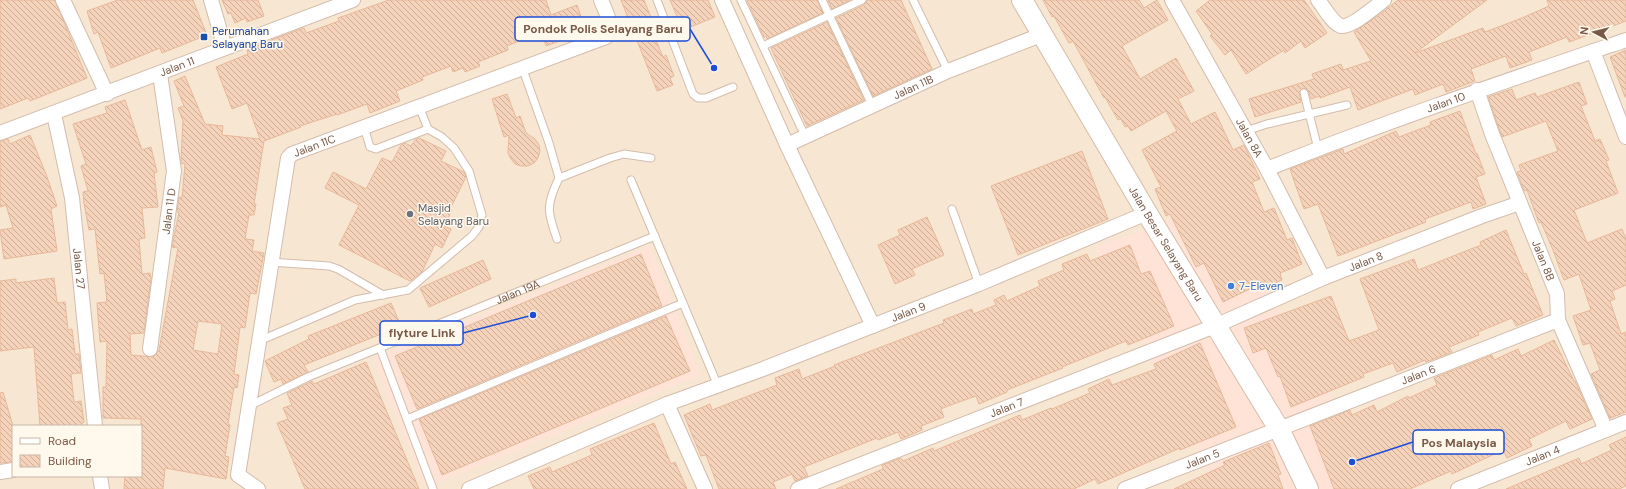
<svg xmlns="http://www.w3.org/2000/svg" width="1626" height="489" font-family="'DM Sans',sans-serif">
<style>
.residential{fill:#f6e6d2;fill-rule:evenodd}
.commercial{fill:#ffe3d7}
.building{fill:url(#building-back-hatch);stroke:#e9b899;fill-rule:evenodd}
.lines{fill:none;stroke-linecap:round;stroke-linejoin:round}
.lane-casing{stroke:#d3bdac;stroke-width:9}
.street-casing{stroke:#d3bdac;stroke-width:16}
.secondary-casing{stroke:#d6bda9;stroke-width:22}
.lane{stroke:#fff;stroke-width:7}
.street{stroke:#fff;stroke-width:14}
.secondary{stroke:#fff;stroke-width:20}
.transit-dot{fill:#1a4fb4;stroke:#fff8ec;stroke-width:1.5}
.worship-dot{fill:#6b7280;stroke:#fff8ec;stroke-width:1.5}
.shop-dot{fill:#3f7fe0;stroke:#fff8ec;stroke-width:1.5}
.labels{text-anchor:middle;stroke-width:3;stroke-linejoin:round;paint-order:stroke}
.transit-label{font-size:11px;fill:#164399;stroke:#fff8ec;text-anchor:start}
.street-label{font-size:11px;fill:#795947;stroke:#fff8ec}
.worship-label{font-size:11px;fill:#5b616d;stroke:#fff8ec;text-anchor:start}
.shop-label{font-size:11px;fill:#366cbe;stroke:#fff8ec;text-anchor:start}
.leader{fill:none;stroke:#1d4ed8;stroke-width:1.5}
.callout-dot{fill:#1d4ed8;stroke:#fff8ec;stroke-width:1.5}
.callout{fill:#fff8ec;stroke:#1d4ed8;stroke-width:1.5}
.callout-label{font-size:12px;text-anchor:middle;font-weight:bold;fill:#795947}
</style>
<defs>
<pattern id="building-back-hatch" width="6" height="6" patternUnits="userSpaceOnUse"><rect width="6" height="6" fill="#f5d2ba"/><path d="M-1 5l2 2M0 0l6 6M5-1l2 2" fill="none" stroke="#cbad99"/></pattern>
</defs>
<rect width="100%" height="100%" fill="#fef4e4"/>
<path class="residential" d="M0 0H1626V489H0ZM13 426H141V476H13Z"/>
<path class="commercial" d="M1218 202 1385 489H1217L1095 248Z
M650 246 701 375 425 488 373 358Z"/>
<path class="building" d="M0 0H55L87 78 30 101 28 98 0 109Z
M118 0H193L207 35 162 53 160 48 111 68 98 32 94 34 87 11Z
M222 0H258L264 16 247 22 246 18 235 23 231 13 228 14Z
M389 0H546L551 15 577 5 586 31 546 46 541 32 507 46 508 50 478 62 480 66 465 72 463 68 453 72 451 66 422 77 423 80 396 91 400 101 370 113 367 104 337 115V114L300 126 301 127 264 141 254 204H256L254 215H249L245 239 254 240 252 251 264 253 256 294 250 293 245 328 240 327 234 374 239 375 237 388 234 387 228 424 230 425 225 456 229 457 226 479 165 468 163 489H124L125 476H141V419L103 418V387H106L107 341 100 342 97 303 107 302 104 273 100 274 95 229 89 230 84 203 83 192 88 191 81 166 86 164 73 124 107 113 105 107 125 100 142 150 151 147 157 172 154 173 158 207 142 208 145 238 139 239 142 274 150 273 151 278 144 333 130 334 131 355 153 357 159 350 178 248 172 247 179 212H177L179 197 182 198 185 164 181 163V159L183 121 178 108 184 106 174 81 185 76 205 124 223 126 222 135 260 139 247 103 232 109 216 67 248 54 247 50 276 38 304 28 306 33 339 21 338 18ZM198 321 222 324 218 354 193 350Z
M621 0H644L657 32 653 33 663 57 666 55 674 76 670 78 673 85 657 91Z
M670 0H708L715 17 683 30Z
M747 0H817L823 13 767 39 766 36 764 37Z
M828 0H850L832 9Z
M867 0H901L932 69 873 96 836 18 864 5Z
M1043 0H1139L1144 8 1157 0 1168 20 1122 46 1140 79 1176 58 1194 91 1178 99 1191 124 1215 112 1233 150 1244 145 1260 179 1252 182 1264 212 1274 208 1287 240 1292 238 1302 264 1280 273 1282 280 1266 287 1264 282 1223 302 1204 263 1196 267 1170 214 1166 216 1155 189 1161 187 1142 150 1177 131 1166 111 1131 131 1128 126 1125 127 1121 119 1118 120 1105 97 1104 98 1073 41 1069 43 1054 16 1052 17Z
M1210 0H1304L1327 33 1305 48 1301 41 1285 53 1284 50 1246 74 1231 50 1225 55 1210 36 1212 34 1196 11Z
M1398 0H1487L1415 53 1483 28 1485 32 1522 18 1549 6 1547 0H1626V21L1569 42 1567 37 1529 52 1532 60 1510 68 1506 56 1471 69 1475 81 1446 92 1443 84 1415 95 1413 89 1358 110 1350 87 1320 98V96L1311 99 1308 90 1303 88 1299 92 1301 102 1255 117 1249 99 1314 79 1312 74 1341 64 1343 70 1371 61 1354 32 1382 13Z
M827 22 864 100 807 126 771 48Z
M1626 50V97H1625L1610 57Z
M1579 82 1587 104 1581 106 1595 141 1600 139 1609 160 1606 161 1618 193 1574 210 1587 243 1622 229 1626 239V285L1612 291 1615 299 1610 301 1621 334 1626 332V412L1610 418 1591 374 1600 370 1590 343 1583 345 1573 316 1591 310 1579 274 1564 280 1553 250 1541 222 1539 223 1527 190 1524 191 1517 172 1521 171 1519 165 1558 151 1546 121 1502 137 1488 97 1512 89 1516 100 1535 93 1537 97Z
M507 94 516 118 520 116 526 133 535 139 539 145 540 151 538 158 534 163 528 166H521L515 164 511 159 508 153 509 135 504 137 492 99Z
M1460 111 1476 154 1477 153 1485 174 1476 177 1486 204 1473 209 1471 202 1425 219 1426 222 1403 231 1338 256 1318 204 1304 209 1290 169 1343 149 1344 154 1396 131 1399 137 1431 125 1430 122Z
M30 135 46 174 57 206 51 209 57 251 4 259 0 230 13 228 6 205 0 207V141L8 139 10 144Z
M419 138 446 151 441 161 464 172 466 177 450 209 452 210 444 226 451 229 442 248 435 244 422 272 410 281 339 245 359 205 325 188 333 172 366 189 382 158 392 162 401 145 405 143 411 146 415 140Z
M1082 151 1108 219 1018 255 991 186Z
M927 217 944 255 912 269 915 275 895 284 878 245 900 235 898 230Z
M1506 230 1524 274 1526 273 1543 315 1516 326 1512 318 1478 332 1479 335 1449 347 1452 352 1426 362 1425 360 1397 372 1393 363 1363 374 1364 377 1291 407 1280 376 1278 377 1266 348 1253 353 1244 328 1331 296 1349 341 1379 330 1360 279 1414 259 1418 270 1481 245 1480 242Z
M1130 245 1141 274 1150 271 1174 326 1128 345 1126 341 1062 367 1063 368 1007 390V392L979 404 976 396 948 406 941 409 944 417 921 426 922 430 901 439 898 432 878 440 877 438 804 467 808 476 795 481 792 474 773 482 776 489H719L706 455 701 456 684 415 710 404 712 410 743 398 777 385 775 378 799 369 802 379 835 366 834 365 944 323 943 320 972 309 973 314 996 305 994 300 1004 295 1007 301 1040 286 1038 281 1064 270 1062 264 1087 254 1090 261Z
M641 254 662 306 417 409 395 356Z
M483 260 491 279 429 307 420 288Z
M54 278 57 303 65 302 68 330 72 329 75 354H79L81 373 71 374 74 402 81 401 84 422 82 423V426H40L34 347 0 351V281L16 279V283Z
M391 303 401 326 304 365 308 372 283 384 281 379 274 382 265 361 309 339 308 336Z
M666 316 690 371 442 475 419 419Z
M1554 340 1574 381H1575L1592 419 1570 429 1566 421 1529 439 1532 446 1507 458 1503 450 1452 474 1451 471 1410 489H1334L1310 426 1350 410 1352 415 1374 405 1377 412 1408 396 1409 398 1437 385 1434 378 1492 355 1494 360 1518 349 1521 356Z
M1200 343 1236 427 1180 450V448L1098 484 1095 479 1074 489H836L883 469 882 465 901 458 903 461 933 448 934 451 1020 415 1022 420 1051 408 1052 409 1090 393 1088 389 1109 379 1112 385 1156 369 1154 364Z
M366 362 419 489H305L277 423 288 419 283 408 292 405 287 393 312 381 314 384Z
M3 392 13 426V462L0 463V393Z
M654 423 671 464 675 462 687 489H534L528 476 550 467 552 472 592 455 590 449Z
M1626 437V486L1619 489H1506L1579 458 1581 464 1612 450 1609 445Z
M1269 443 1281 474 1278 475 1283 489H1174L1225 465 1223 462Z"/>
<g class="lines">
<defs>
<g id="lane">
<path d="M657 0 693 94 698 98H706L733 87"/>
<path d="M741 0 805 136"/>
<path d="M822 0 872 105"/>
<path d="M913 0 948 71"/>
<path d="M763 46 862 0"/>
<path d="M522 67 549 143 559 178 610 158 624 154 651 158"/>
<path d="M1304 93 1318 149"/>
<path d="M364 127 370 147 376 149 428 129"/>
<path d="M1246 131 1267 124 1347 105"/>
<path d="M631 180 718 386"/>
<path d="M952 209 979 284"/>
<path d="M557 239C547 211 546 205 559 178"/>
<path d="M270 262 329 266 338 269 383 295"/>
<path d="M259 341 355 300 408 290 472 236 479 227 482 215 469 171 454 148 442 137 428 129 419 106"/>
<path d="M380 348 433 489"/>
<path id="s1" d="M249 406 308 377 655 236"/>
<path d="M407 419 683 303"/>
</g>
<g id="street">
<path d="M63 0 107 94"/>
<path d="M211 0 225 48"/>
<path d="M722 0 787 145 873 326"/>
<path id="s2" d="M1172 0 1267 169 1323 278"/>
<path d="M1318 0C1324 7 1332 23 1341 26 1351 28 1376 6 1384 0"/>
<path d="M1593 51 1626 137"/>
<path id="s3" d="M1477 90 1492 134 1557 294 1558 320 1606 430"/>
<path id="s4" d="M54 114 72 198 95 426"/>
<path id="s5" d="M0 133 353 0"/>
<path id="s6" d="M787 145 948 71 1041 35"/>
<path id="s7" d="M1267 169C1385 122 1506 81 1626 40"/>
<path id="s8" d="M150 349 174 171 160 74"/>
<path d="M667 404 705 489"/>
<path d="M0 472 13 470"/>
<path d="M100 476 102 489"/>
<path id="s9" d="M258 489 238 475 288 158 292 154 606 37C615 26 605 11 601 0"/>
<path id="s10" d="M469 489 667 404 763 369 979 284 1147 213"/>
<path id="s11" d="M798 489 1215 326 1323 278 1482 216 1520 203"/>
<path id="s12" d="M1125 489 1558 320"/>
<path id="s13" d="M1458 489 1626 422"/>
</g>
<g id="secondary">
<path id="s14" d="M1022 0 1147 213 1279 429 1308 489"/>
</g>
</defs>
<use href="#lane" class="lane-casing"/>
<use href="#street" class="street-casing"/>
<use href="#secondary" class="secondary-casing"/>
<use href="#lane" class="lane"/>
<use href="#street" class="street"/>
<use href="#secondary" class="secondary"/>
</g>
<rect class="transit-dot" x="200" y="33" width="8" height="8" rx="2"/>
<circle class="worship-dot" cx="410" cy="214" r="4"/>
<circle class="shop-dot" cx="1231" cy="286" r="4"/>
<g class="labels">
<g class="transit-label">
<text x="212" y="35">Perumahan<tspan x="212" dy="13">Selayang Baru</tspan></text>
</g>
<g class="street-label">
<text dy="4" stroke="none"><textPath href="#s5" startOffset="189">Jalan 11</textPath></text>
<text dy="4" stroke="none"><textPath href="#s6" startOffset="139">Jalan 11B</textPath></text>
<text dy="4" stroke="none"><textPath href="#s7" startOffset="191">Jalan 10</textPath></text>
<text dy="4" stroke="none"><textPath href="#s2" startOffset="158">Jalan 8A</textPath></text>
<text dy="4" stroke="none"><textPath href="#s9" startOffset="375">Jalan 11C</textPath></text>
<text dy="4" stroke="none"><textPath href="#s8" startOffset="139">Jalan 11 D</textPath></text>
<text dy="4" stroke="none"><textPath href="#s14" startOffset="283">Jalan Besar Selayang Baru</textPath></text>
<text dy="4" stroke="none"><textPath href="#s3" startOffset="183">Jalan 8B</textPath></text>
<text dy="4" stroke="none"><textPath href="#s11" startOffset="612">Jalan 8</textPath></text>
<text dy="4" stroke="none"><textPath href="#s4" startOffset="157">Jalan 27</textPath></text>
<text dy="4" stroke="none"><textPath href="#s1" startOffset="292">Jalan 19A</textPath></text>
<text dy="4" stroke="none"><textPath href="#s10" startOffset="474">Jalan 9</textPath></text>
<text dy="4" stroke="none"><textPath href="#s12" startOffset="315">Jalan 6</textPath></text>
<text dy="4" stroke="none"><textPath href="#s11" startOffset="224">Jalan 7</textPath></text>
<text dy="4" stroke="none"><textPath href="#s13" startOffset="91">Jalan 4</textPath></text>
<text dy="4" stroke="none"><textPath href="#s12" startOffset="83">Jalan 5</textPath></text>
</g>
<g class="worship-label">
<text x="418" y="212">Masjid<tspan x="418" dy="13">Selayang Baru</tspan></text>
</g>
<g class="shop-label">
<text x="1239" y="290">7-Eleven</text>
</g>
</g>
<path class="leader" d="M714 68L690 29M533 315L463 333M1352 462L1413 442"/>
<g class="callout-dot">
<circle cx="714" cy="68" r="4"/>
<circle cx="533" cy="315" r="4"/>
<circle cx="1352" cy="462" r="4"/>
</g>
<g class="callout">
<rect x="515" y="17" width="175" height="24" rx="4"/>
<rect x="380" y="321" width="83" height="24" rx="4"/>
<rect x="1413" y="430" width="91" height="24" rx="4"/>
</g>
<g class="callout-label">
<text x="603" y="33">Pondok Polis Selayang Baru</text>
<text x="422" y="337">flyture Link</text>
<text x="1459" y="447">Pos Malaysia</text>
</g>
<rect x="12" y="425" width="130" height="52" fill="#fff8ec" stroke="#c9b8aa"/>
<rect x="20" y="438" width="20" height="6" fill="#ffffff" stroke="#c9b8aa"/>
<text x="48" y="445" font-size="12" fill="#795947">Road</text>
<rect x="20" y="455" width="20" height="12" fill="url(#building-back-hatch)" stroke="#c9b8aa"/>
<text x="48" y="465" font-size="12" fill="#795947">Building</text>
<g transform="translate(1594 32) rotate(277)" stroke="#fff8ec" stroke-width="3" paint-order="stroke">
<path d="M0-3L7 15L0 10L-7 15Z" fill="#795947"/>
<text y="-6" font-size="11" font-weight="bold" text-anchor="middle" fill="#795947">N</text>
</g>
</svg>
